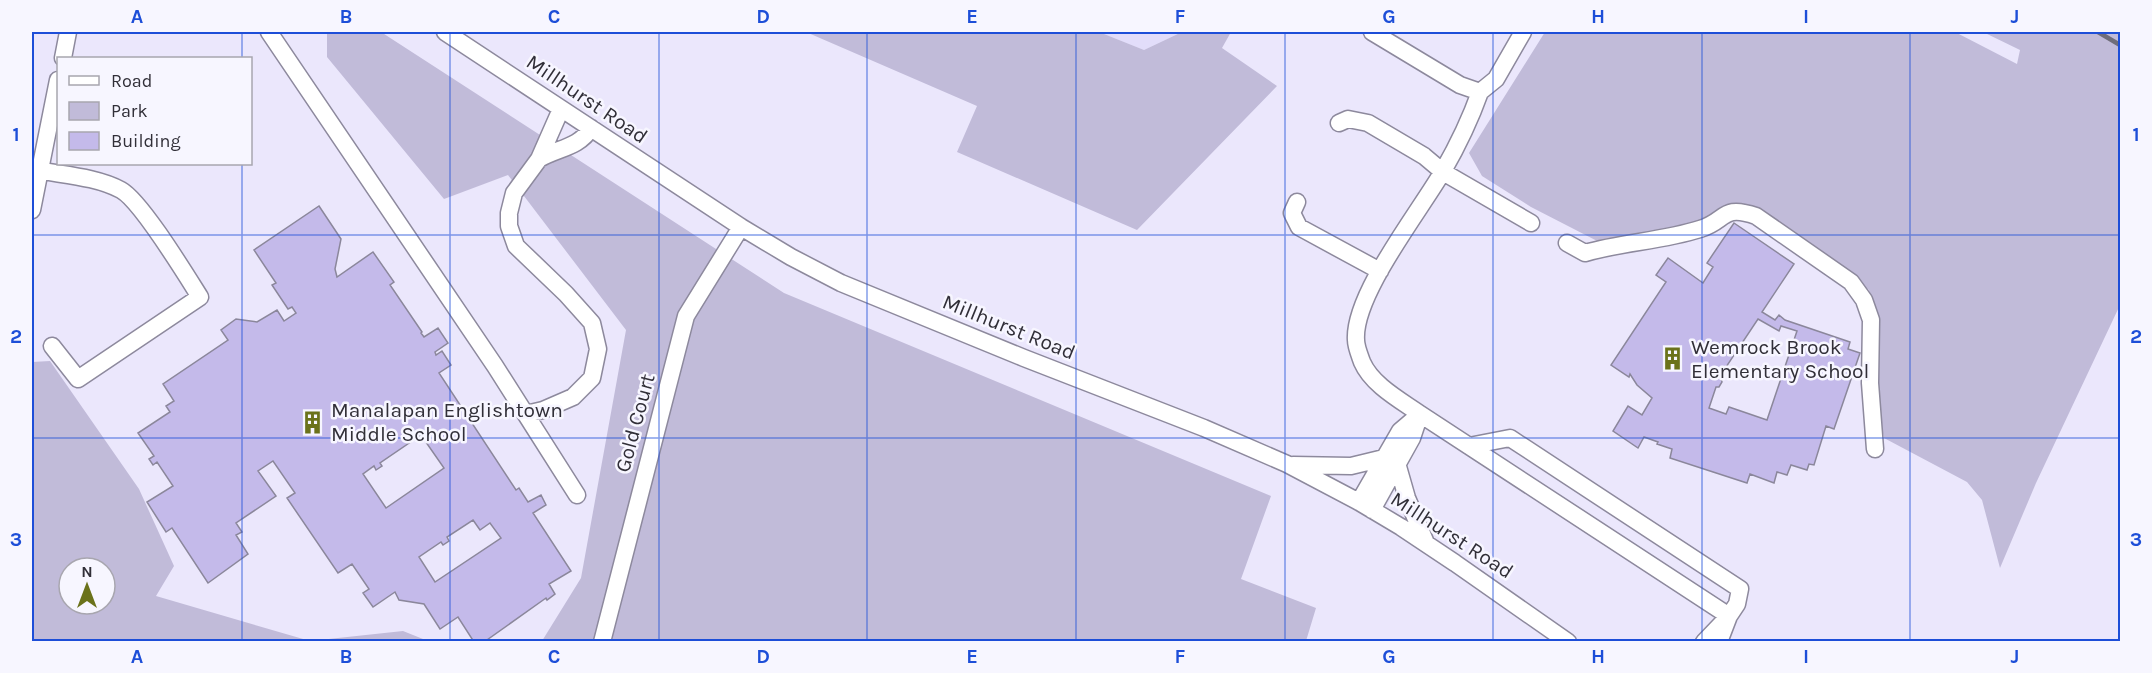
<svg xmlns="http://www.w3.org/2000/svg" width="2152" height="673" font-family="Karla,sans-serif">
<style>
.built{fill:#e2ddfa}
.green{fill:#c1bbd9;fill-rule:evenodd}
.building{fill:#c4baea;stroke:#8b879b;stroke-width:1.5;fill-rule:evenodd}
.lines{fill:none;stroke-linecap:round;stroke-linejoin:round}
.minor-casing{stroke:#8d899d;stroke-width:19}
.minor{stroke:#fff;stroke-width:16}
.rail{stroke:#6f6d7a;stroke-width:4.5}
.grid{fill:none;stroke:#1d4ed8;stroke-width:1.5;stroke-opacity:0.55}
.labels{text-anchor:middle;stroke-width:5;stroke-linejoin:round;paint-order:stroke}
.street-label{font-size:21px;fill:#312f38;stroke:#f7f6ff}
.poi-label{font-size:21px;fill:#312f38;stroke:#f7f6ff;text-anchor:start}
.neatline{fill:none;stroke:#1d4ed8;stroke-width:2}
.grid-label{font-size:20px;text-anchor:middle;font-weight:bold;fill:#1d4ed8}
</style>
<rect width="100%" height="100%" fill="#ebe7fc"/>
<path class="built" d="M1099 32H1182L1144 50Z"/>
<path class="green" d="M327 32H381L784 293 1271 496 1241 579 1316 608 1306 641H542L581 578 626 330 508 175 444 199 327 57Z
M806 32H1099L1144 50 1182 32H1231L1222 48 1277 86 1137 230 957 152 977 106Z
M1545 32H1955L2017 64 2020 50 1983 32H2120V305L2036 483 2000 568 1982 500 1967 482 1884 438 1879 414 1869 290 1812 249 1735 207 1692 230 1603 244 1531 207 1482 176 1469 153Z
M50 361 139 489 174 566 156 596 310 641 403 631 428 641H32V362ZM69 568H105V604H69Z"/>
<path class="building" d="M319 206 341 239 335 269 337 277 373 252 394 282 390 285 422 332 421 333 424 337 438 328 448 343 435 352 436 355 442 351 451 365 439 373 516 490 519 488 528 502 541 495 546 505 533 513 571 571 549 584 555 594 547 600 546 598 484 642H474L458 617 440 629 424 604 399 600 395 592 373 607 363 593 369 589 352 564 338 573 287 498 295 493 273 461 258 471 276 496 236 523 242 532 236 535 248 554 208 583 172 528 166 532 147 502 173 486 157 462 153 465 149 459 154 456 138 433 170 412 166 406 174 401 163 384 228 340 221 330 236 319 257 322 277 310 284 321 296 313 292 307 288 309 272 285 276 283 254 250ZM421 435 444 468 386 508 363 474 374 466 376 470 382 466 380 463ZM473 520 480 530 490 523 501 538 435 582 419 557 441 542 443 545 449 541 447 537Z
M1734 223 1794 264 1762 312 1775 320 1779 315 1785 320 1850 342 1848 349 1860 353 1834 429 1826 426 1814 465 1809 464 1807 470 1791 465 1787 475 1777 472 1774 483 1750 474 1747 483 1670 458 1672 449 1657 444 1658 442 1644 437 1638 448 1613 431 1628 406 1642 415 1652 398 1637 385 1630 374 1629 377 1611 365 1666 282 1656 275 1668 258 1703 283 1713 267 1707 263ZM1758 319 1779 331 1781 326 1797 331 1767 420 1729 407 1726 414 1709 408 1716 387H1719L1722 382 1720 376Z"/>
<g class="lines">
<defs>
<path id="minor" d="M269 32 495 366 577 495
M445 32 741 227 791 257 841 283 1024 358 1204 428 1287 464 1359 502 1401 527 1455 563 1568 642
M1372 32 1460 85 1480 92 1496 79 1523 32
M63 58 68 32
M1480 92C1470 120 1458 145 1443 171 1420 211 1353 295 1356 340 1356 347 1360 356 1362 362 1372 385 1400 400 1420 414L1729 616
M1339 123 1348 119 1368 123 1424 156 1443 172 1531 223
M539 159C557 148 579 148 591 128
M32 169C60 175 95 176 121 190 141 201 186 275 200 297L78 379 52 346
M1297 202 1292 213 1299 227 1380 271
M32 210 58 80
M1567 243 1585 253C1623 242 1662 241 1700 229 1727 221 1721 204 1756 216L1851 282 1864 300 1871 320 1870 383 1875 449
M526 414 543 410 573 397 592 378 598 349 592 323 566 294 516 246 509 226V213L514 193 539 159 561 109
M1469 446 1510 438 1740 589 1737 604 1729 616 1719 642
M1397 463 1407 498 1426 543
M1293 465 1351 466 1384 458
M1359 502 1400 431 1420 414
M1372 510 1412 438 1420 414
M602 642 686 316 741 227
M1704 642 1726 619"/>
</defs>
<use href="#minor" class="minor-casing"/>
<use href="#minor" class="minor"/>
<path class="rail" d="M2098 32 2120 45"/>
</g>
<path class="grid" d="M242 32V58M450 32V642M659 32V642M867 32V642M1076 32V642M1285 32V642M1493 32V642M1702 32V642M1910 32V642M242 164V642M32 235H2120M32 438H2120"/>
<defs>
<symbol id="building-bare" viewBox="-9 -9 18 18"><path d="M-4-6H4V6H1V3H-1V6H-4ZM-2.5-4.3h1.7v1.8h-1.7ZM.8-4.3h1.7v1.8H.8ZM-2.5-1h1.7V.8h-1.7ZM.8-1h1.7V.8H.8Z" fill="#6b721b" stroke="#f7f6ff" stroke-width="2.5" paint-order="stroke"/></symbol>
</defs>
<g fill-rule="evenodd">
<use href="#building-bare" x="1656" y="342" width="33" height="33"/>
<use href="#building-bare" x="296" y="406" width="33" height="33"/>
</g>
<g class="labels">
<g class="street-label">
<text transform="translate(587 99) rotate(34)" y="7">Millhurst Road</text>
<text transform="translate(1009 327) rotate(22)" y="7">Millhurst Road</text>
<text transform="translate(635 423) rotate(-75)" y="7">Gold Court</text>
<text transform="translate(1452 535) rotate(33)" y="7">Millhurst Road</text>
</g>
<g class="poi-label">
<text x="1691" y="354">Wemrock Brook<tspan x="1691" dy="24">Elementary School</tspan></text>
<text x="331" y="417">Manalapan Englishtown<tspan x="331" dy="24">Middle School</tspan></text>
</g>
</g>
<rect width="2152" height="673" fill="none" stroke="#f7f6ff" stroke-width="66"/>
<rect x="57" y="57" width="195" height="108" fill="#f7f6ff" stroke="#a8a6af" stroke-width="1.5"/>
<rect x="69" y="76" width="30" height="9" fill="#ffffff" stroke="#a8a6af" stroke-width="1.5"/>
<text x="111" y="87" font-size="18" fill="#312f38">Road</text>
<rect x="69" y="102" width="30" height="18" fill="#c1bbd9" stroke="#a8a6af" stroke-width="1.5"/>
<text x="111" y="117" font-size="18" fill="#312f38">Park</text>
<rect x="69" y="132" width="30" height="18" fill="#c4baea" stroke="#a8a6af" stroke-width="1.5"/>
<text x="111" y="147" font-size="18" fill="#312f38">Building</text>
<g transform="translate(87 586)"><circle r="28" fill="#f7f6ff" stroke="#a8a6af" stroke-width="1.5"/>
<path d="M0-4.5L10 22L0 15L-10 22Z" fill="#6b721b"/>
<text y="-9" font-size="16" font-weight="bold" text-anchor="middle" fill="#312f38">N</text>
</g>
<rect x="33" y="33" width="2086" height="607" class="neatline"/>
<g class="grid-label">
<text x="137" y="23">A</text>
<text x="346" y="23">B</text>
<text x="554" y="23">C</text>
<text x="763" y="23">D</text>
<text x="972" y="23">E</text>
<text x="1180" y="23">F</text>
<text x="1389" y="23">G</text>
<text x="1598" y="23">H</text>
<text x="1806" y="23">I</text>
<text x="2015" y="23">J</text>
<text x="16" y="141">1</text>
<text x="2136" y="141">1</text>
<text x="16" y="343">2</text>
<text x="2136" y="343">2</text>
<text x="16" y="546">3</text>
<text x="2136" y="546">3</text>
<text x="137" y="663">A</text>
<text x="346" y="663">B</text>
<text x="554" y="663">C</text>
<text x="763" y="663">D</text>
<text x="972" y="663">E</text>
<text x="1180" y="663">F</text>
<text x="1389" y="663">G</text>
<text x="1598" y="663">H</text>
<text x="1806" y="663">I</text>
<text x="2015" y="663">J</text>
</g>
</svg>
